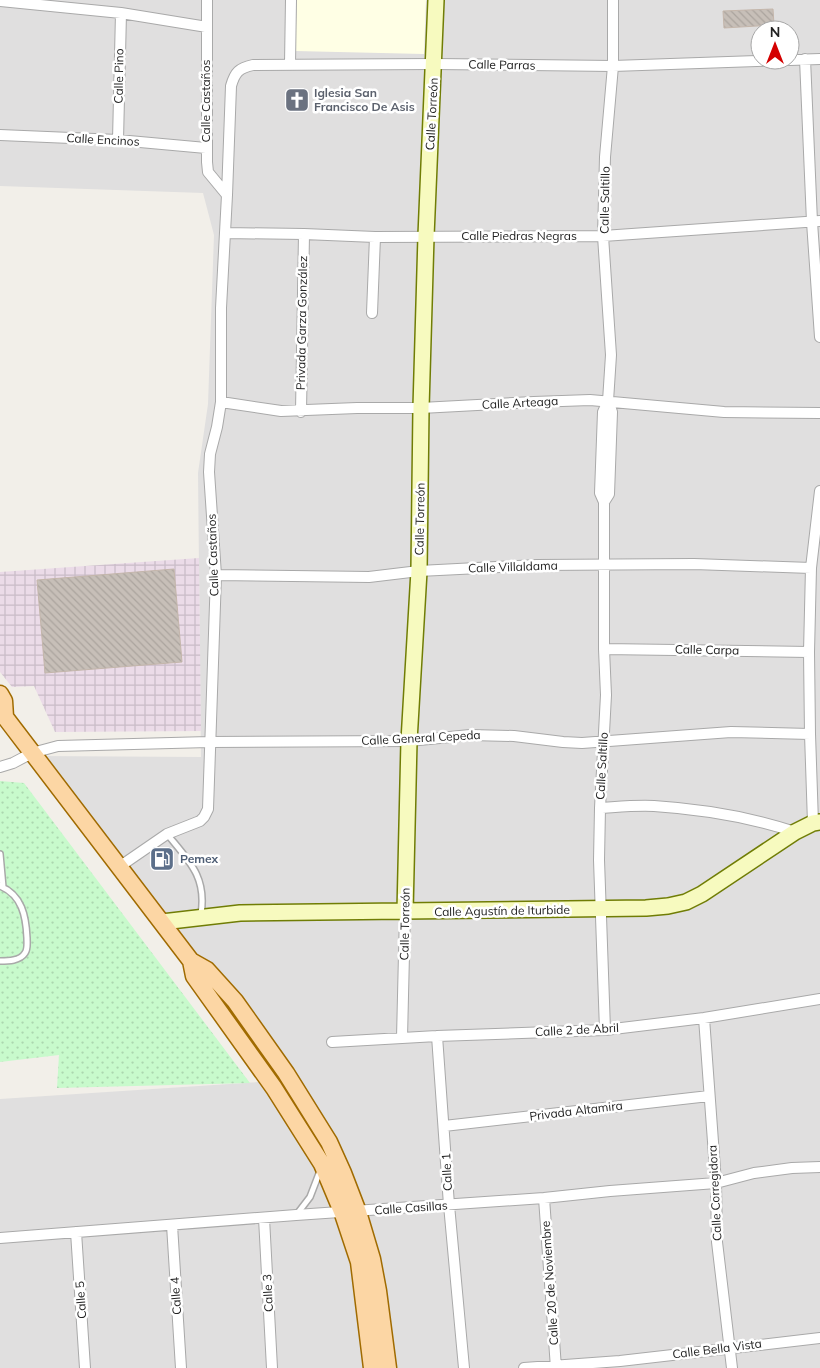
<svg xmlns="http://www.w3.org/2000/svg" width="820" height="1368" font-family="Mulish,sans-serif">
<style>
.residential{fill:#e0dfdf;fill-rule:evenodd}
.industrial{fill:url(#industrial-grid)}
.education{fill:#ffffe5}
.park{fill:url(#park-dots)}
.building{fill:url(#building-back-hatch);stroke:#c4b6ab}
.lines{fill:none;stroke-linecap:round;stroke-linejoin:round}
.lane-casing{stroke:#a9a9a9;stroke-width:8}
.street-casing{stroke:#a9a9a9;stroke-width:12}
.secondary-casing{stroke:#707d05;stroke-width:18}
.primary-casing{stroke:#a06b00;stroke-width:19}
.lane{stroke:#fff;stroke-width:5}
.street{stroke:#fff;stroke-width:10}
.secondary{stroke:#f7fabf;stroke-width:15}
.primary{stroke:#fcd6a4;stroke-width:16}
.labels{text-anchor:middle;stroke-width:5;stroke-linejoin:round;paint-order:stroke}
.street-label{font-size:12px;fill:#222;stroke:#fff}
.worship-label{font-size:12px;font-weight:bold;fill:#5b616d;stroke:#fff;text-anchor:start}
.service-label{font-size:12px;font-weight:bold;fill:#4e5e75;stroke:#fff;text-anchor:start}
</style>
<defs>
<pattern id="industrial-grid" width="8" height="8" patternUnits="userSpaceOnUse" patternTransform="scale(1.25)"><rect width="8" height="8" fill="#ebdbe8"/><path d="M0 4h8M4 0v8" fill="none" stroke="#c9bcc7"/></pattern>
<pattern id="park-dots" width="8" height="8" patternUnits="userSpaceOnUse" patternTransform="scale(1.25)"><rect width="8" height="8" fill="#c8facc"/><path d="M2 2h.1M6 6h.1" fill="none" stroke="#acd6af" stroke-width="1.8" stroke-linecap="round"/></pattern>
<pattern id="building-back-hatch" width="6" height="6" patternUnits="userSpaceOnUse" patternTransform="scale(1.25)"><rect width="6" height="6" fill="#c7bfb8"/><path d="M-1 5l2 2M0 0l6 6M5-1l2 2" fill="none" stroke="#aba49e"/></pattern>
</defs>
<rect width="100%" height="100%" fill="#f2efe9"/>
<path class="residential" d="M0 0H820V1368H0V1099L275 1081 35 756 201 757 198 473 208 404 214 235 203 193 0 186ZM760 30H790V60H760Z"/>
<path class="industrial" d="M199 558 201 731 55 732 34 686 12 687 0 672V572Z"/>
<path class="education" d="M297 0H426L424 54 295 51Z"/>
<path class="park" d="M0 781 24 783 250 1083 57 1088 59 1055 0 1062Z"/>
<path class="building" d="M773 9 774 25 724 28 723 11Z
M174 569 182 662 45 673 37 580Z"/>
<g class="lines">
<defs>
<path id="lane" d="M167 834C189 861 207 877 201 914
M0 854 3 887
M0 886C22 895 26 916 27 938 27 943 28 949 25 953 20 961 8 961 0 961
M297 1214 310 1197 320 1171"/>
<path id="street" d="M0 1 121 13 207 27
M805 59 812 222 820 337
M790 60 820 59
M290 64 291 0
M0 135 118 140 206 148
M118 140 121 13
M227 195 231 86C235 72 239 68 253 65L434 64 613 66 785 60
M225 233 304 234 375 237 603 236 820 221
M372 313 375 237
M221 402 281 411 357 408H421L534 402 590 400 724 412 820 413
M301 412 304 234
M604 502 609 494 612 412 608 401 611 355 603 236 605 157 613 66V0
M216 575 369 577 419 571 537 565 694 564 811 568
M604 649 809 652
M0 767 13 763 32 753 58 746 209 742 409 741 470 735 514 736 563 742 582 743 731 732 810 734
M600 808C617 807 636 805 654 806 701 809 750 817 795 832
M813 823 810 734 809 652 811 568 820 491
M119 867 167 834 200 821 204 817 208 809 216 575 209 472 210 454 217 427 221 402V308L227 195 208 172 207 162V0
M704 1018 716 1183 717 1242 732 1368
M605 1030 599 860 600 808 606 695 604 649V502L600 493 603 412 608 401
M437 1036 449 1205 464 1368
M402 1038 405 912
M332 1042 437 1036 605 1030 704 1018 820 999
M444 1126 709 1096
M544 1198 556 1368
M264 1218 272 1368
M172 1225 181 1368
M76 1232 85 1368
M0 1238 296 1215 544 1198 610 1191 716 1183 754 1173 792 1168 820 1167
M524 1368 620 1361 820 1338"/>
<path id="secondary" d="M405 912 409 741 419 571 421 408 426 236 436 0
M162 922 240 913 646 908 668 906 686 902 702 894 795 832 813 823 820 822"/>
<path id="primary" d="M0 694 4 701 5 717
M0 714 5 717 191 961 207 970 235 1001 286 1073 329 1142 343 1173 358 1212 372 1259 378 1291 388 1368
M191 961 194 976 274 1088 322 1164 343 1214 359 1262 372 1368"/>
</defs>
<use href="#lane" class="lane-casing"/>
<use href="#street" class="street-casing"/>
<use href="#secondary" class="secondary-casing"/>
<use href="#primary" class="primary-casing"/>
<use href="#lane" class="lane"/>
<use href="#street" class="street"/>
<use href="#secondary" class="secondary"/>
<use href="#primary" class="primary"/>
</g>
<defs>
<symbol id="church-square" viewBox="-11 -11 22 22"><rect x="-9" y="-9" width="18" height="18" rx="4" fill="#6b7280" stroke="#fff"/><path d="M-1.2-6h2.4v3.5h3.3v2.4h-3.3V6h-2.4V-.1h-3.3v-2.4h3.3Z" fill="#fff"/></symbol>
<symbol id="fuel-square" viewBox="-11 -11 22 22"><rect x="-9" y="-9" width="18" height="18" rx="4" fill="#5c6f8a" stroke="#fff"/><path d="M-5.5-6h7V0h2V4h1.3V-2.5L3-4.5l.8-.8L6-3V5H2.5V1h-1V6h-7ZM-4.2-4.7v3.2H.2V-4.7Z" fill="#fff"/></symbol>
</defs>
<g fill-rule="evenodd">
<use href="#church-square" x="283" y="86" width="28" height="28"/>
<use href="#fuel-square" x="148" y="845" width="28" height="28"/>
</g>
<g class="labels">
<g class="street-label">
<text transform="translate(502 65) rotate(1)" y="4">Calle Parras</text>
<text transform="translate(119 76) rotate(-89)" y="4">Calle Pino</text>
<text transform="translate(206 101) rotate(-90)" y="4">Calle Castaños</text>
<text transform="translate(432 114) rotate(-87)" y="4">Calle Torreón</text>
<text transform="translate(103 140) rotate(3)" y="4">Calle Encinos</text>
<text transform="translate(605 200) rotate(-89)" y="4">Calle Saltillo</text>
<text x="519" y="240">Calle Piedras Negras</text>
<text transform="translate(302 323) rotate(-89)" y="4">Privada Garza González</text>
<text transform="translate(520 403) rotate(-3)" y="4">Calle Arteaga</text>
<text transform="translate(420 519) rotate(-89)" y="4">Calle Torreón</text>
<text transform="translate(213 555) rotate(-92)" y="4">Calle Castaños</text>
<text transform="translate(513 567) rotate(-2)" y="4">Calle Villaldama</text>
<text transform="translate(707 650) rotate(1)" y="4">Calle Carpa</text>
<text transform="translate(421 738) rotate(-3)" y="4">Calle General Cepeda</text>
<text transform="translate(602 766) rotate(-87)" y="4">Calle Saltillo</text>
<text transform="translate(502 911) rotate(-1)" y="4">Calle Agustín de Iturbide</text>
<text transform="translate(405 924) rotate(-89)" y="4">Calle Torreón</text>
<text transform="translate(577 1030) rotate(-3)" y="4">Calle 2 de Abril</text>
<text transform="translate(576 1111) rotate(-7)" y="4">Privada Altamira</text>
<text transform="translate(447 1172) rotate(-93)" y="4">Calle 1</text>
<text transform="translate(715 1193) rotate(-93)" y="4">Calle Corregidora</text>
<text transform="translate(411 1208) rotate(-4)" y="4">Calle Casillas</text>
<text transform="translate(550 1283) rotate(-94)" y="4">Calle 20 de Noviembre</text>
<text transform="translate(268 1293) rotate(-93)" y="4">Calle 3</text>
<text transform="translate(176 1296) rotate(-94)" y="4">Calle 4</text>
<text transform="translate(81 1300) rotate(-94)" y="4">Calle 5</text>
<text transform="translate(717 1349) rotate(-7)" y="4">Calle Bella Vista</text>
</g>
<g class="worship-label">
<text x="314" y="97">Iglesia San<tspan x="314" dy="14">Francisco De Asis</tspan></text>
</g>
<g class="service-label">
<text x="180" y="863">Pemex</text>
</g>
</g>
<g transform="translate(775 45)"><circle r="24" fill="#ffffff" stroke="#a7a7a7"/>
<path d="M0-4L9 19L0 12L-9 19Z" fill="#d40000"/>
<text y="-8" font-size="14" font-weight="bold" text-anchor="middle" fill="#222222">N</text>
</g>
</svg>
